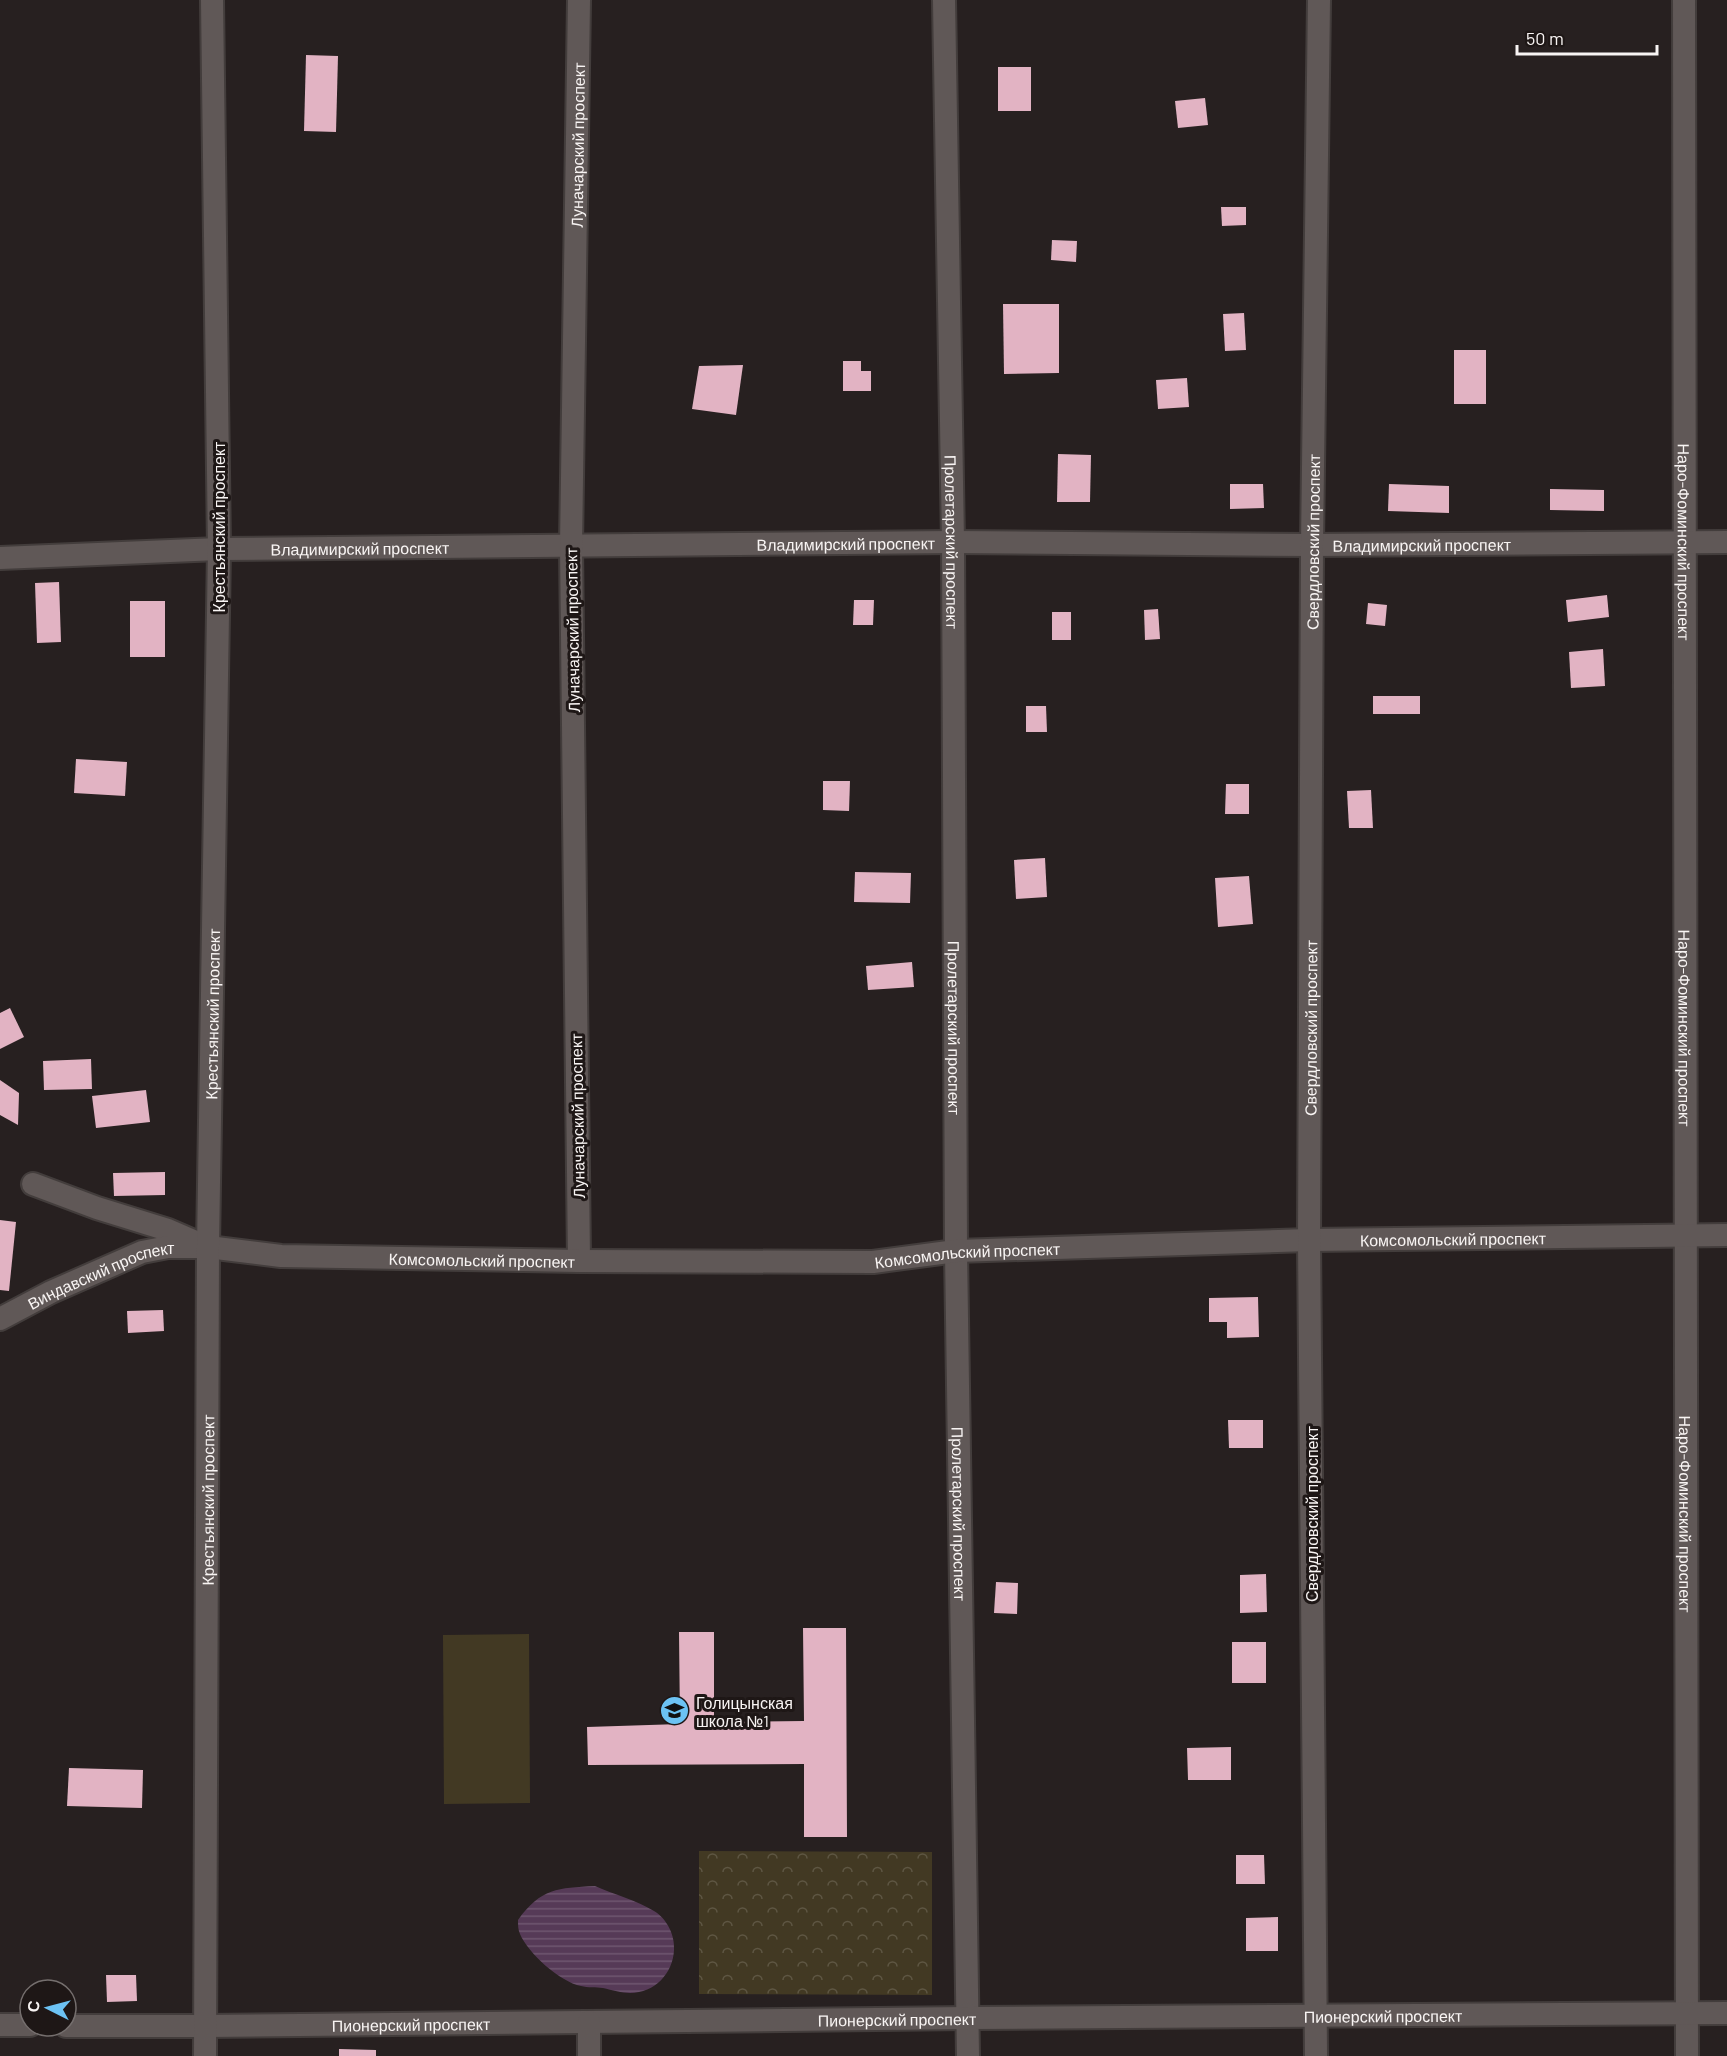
<svg xmlns="http://www.w3.org/2000/svg" width="1727" height="2056" font-family="Barlow,sans-serif">
  <style>
    .park { fill: url(#park-crowns) }
    .pitch { fill: #423923 }
    .water { fill: url(#water-rules) }
    .building { fill: #e2b3c3 }
    .lines { fill: none; stroke-linecap: round; stroke-linejoin: round }
    .minor-casing { stroke: #433d3c; stroke-width: 26 }
    .minor { stroke: #605857; stroke-width: 22 }
    .labels { text-anchor: middle; dominant-baseline: central; stroke-width: 6; stroke-linejoin: round; paint-order: stroke }
    .street-label { font-size: 16px; fill: #f8f4f3; stroke: #1e1716 }
    .poi-label { font-size: 16px; fill: #f8f4f3; stroke: #1e1716; text-anchor: start }
  </style>
  <defs>
    <pattern id="park-crowns" width="20" height="18" patternUnits="userSpaceOnUse" patternTransform="scale(1.5)"><rect width="20" height="18" fill="#423923"/><path d="M2 6a3 3 0 1 1 6 0M12 15a3 3 0 1 1 6 0" fill="none" stroke="#5e5643"/></pattern>
    <pattern id="water-rules" width="6" height="5" patternUnits="userSpaceOnUse" patternTransform="scale(1.5)"><rect width="6" height="5" fill="#563a57"/><path d="M0 2.5h6" fill="none" stroke="#6f5770"/></pattern>
  </defs>
  <rect width="100%" height="100%" fill="#272020"/>
  <path class="park" d="M699,1851L932,1852V1995L699,1994Z"/>
  <path class="pitch" d="M529,1634L530,1803L444,1804L443,1635Z"/>
  <path class="water" d="M595,1886C613,1894 638,1901 654,1911C667,1919 675,1935 674,1950C673,1973 655,1993 630,1993C622,1993 612,1990 603,1988C596,1987 588,1988 581,1986C560,1982 528,1953 520,1934C518,1930 518,1925 518,1920C541,1888 558,1888 595,1886Z"/>
  <g class="building">
    <path d="M306,55L338,56L336,132L304,131Z"/>
    <rect x="998" y="67" width="33" height="44"/>
    <path d="M1205,98L1208,125L1178,128L1175,101Z"/>
    <path d="M1221,207H1246V225L1222,226Z"/>
    <path d="M1052,240L1077,241L1076,262L1051,260Z"/>
    <path d="M1003,304H1059V373L1004,374Z"/>
    <path d="M1244,313L1246,350L1225,351L1223,314Z"/>
    <rect x="1454" y="350" width="32" height="54"/>
    <path d="M843,361H861V371H871V391H843Z"/>
    <path d="M743,365L736,415L692,409L699,366Z"/>
    <path d="M1187,378L1189,407L1158,409L1156,380Z"/>
    <path d="M1058,454L1091,455L1090,502H1057Z"/>
    <path d="M1230,484H1263L1264,508L1230,509Z"/>
    <path d="M1389,484L1449,486V513L1388,511Z"/>
    <path d="M1550,489L1604,490V511L1550,510Z"/>
    <path d="M59,582L61,642L37,643L35,583Z"/>
    <path d="M1607,595L1609,617L1568,622L1566,600Z"/>
    <path d="M854,600H874L873,625H853Z"/>
    <rect x="130" y="601" width="35" height="56"/>
    <path d="M1368,603L1387,605L1385,626L1366,624Z"/>
    <path d="M1158,609L1160,639L1145,640L1144,610Z"/>
    <rect x="1052" y="612" width="19" height="28"/>
    <path d="M1603,649L1605,686L1571,688L1569,652Z"/>
    <rect x="1373" y="696" width="47" height="18"/>
    <path d="M1026,706H1046L1047,732H1026Z"/>
    <path d="M76,759L127,762L125,796L74,793Z"/>
    <path d="M823,781H850L849,811L823,810Z"/>
    <path d="M1226,784H1249V814H1225Z"/>
    <path d="M1371,790L1373,828H1349L1347,791Z"/>
    <path d="M1045,858L1047,897L1016,899L1014,860Z"/>
    <path d="M855,872L911,873L910,903L854,902Z"/>
    <path d="M1249,876L1253,924L1218,927L1215,878Z"/>
    <path d="M912,962L914,987L868,990L866,966Z"/>
    <path d="M10,1008L24,1037L0,1049V1013Z"/>
    <path d="M91,1059L92,1089L44,1090L43,1061Z"/>
    <path d="M0,1080L19,1093L18,1125L0,1115Z"/>
    <path d="M146,1090L150,1122L96,1128L92,1096Z"/>
    <path d="M165,1172V1195L114,1196L113,1173Z"/>
    <path d="M0,1220L16,1222L9,1291L0,1290Z"/>
    <path d="M1258,1297L1259,1337L1227,1338V1322H1209V1298Z"/>
    <path d="M163,1310L164,1331L128,1333L127,1311Z"/>
    <path d="M1228,1420H1263V1448H1229Z"/>
    <path d="M1266,1574L1267,1612L1240,1613V1575Z"/>
    <path d="M996,1582L1018,1583L1017,1614L994,1613Z"/>
    <path d="M803,1628H846L847,1837H804V1764L588,1765L587,1727L680,1724L679,1632H714V1722L804,1721Z"/>
    <rect x="1232" y="1642" width="34" height="41"/>
    <path d="M1231,1747V1780H1188L1187,1748Z"/>
    <path d="M69,1768L143,1770L142,1808L67,1806Z"/>
    <path d="M1236,1855H1264L1265,1884H1236Z"/>
    <path d="M1278,1917V1951H1246V1918Z"/>
    <path d="M106,1975H136L137,2001L107,2002Z"/>
    <path d="M339,2049L376,2050V2056H339Z"/>
  </g>
  <g class="lines">
    <defs>
      <g id="minor">
        <path id="s1" d="M944,0L953,542L956,1251L968,2056"/>
        <path id="s2" d="M1684,0L1687,2056"/>
        <path id="s3" d="M0,558L219,549L953,542L1312,545L1727,542"/>
        <path d="M33,1184L97,1208L168,1230L198,1243"/>
        <path id="s4" d="M579,1261L571,546L579,0"/>
        <path id="s5" d="M0,1319L51,1292L142,1252L168,1247H208L281,1256L579,1261L873,1262L956,1251L1309,1240L1727,1235"/>
        <path d="M0,2025H30"/>
        <path id="s6" d="M66,2026H205L968,2018L1727,2013"/>
        <path id="s7" d="M205,2056L208,1247L219,549L212,0"/>
        <path d="M589,2056V2022"/>
        <path id="s8" d="M1316,2056L1309,1240L1312,545L1319,0"/>
      </g>
    </defs>
    <use href="#minor" class="minor-casing"/>
    <use href="#minor" class="minor"/>
  </g>
  <defs>
    <symbol id="school-disc" viewBox="-11 -11 22 22"><circle r="9.5" fill="#6cc2f3" stroke="#1e1716"/><path d="M0-5L7-2L0 1L-7-2ZM-4 1L0 2.5L4 1V4Q0 6-4 4Z" fill="#111"/></symbol>
  </defs>
  <g fill-rule="evenodd">
    <use href="#school-disc" x="658" y="1694" width="33" height="33"/>
  </g>
  <g class="labels">
    <g class="street-label">
      <text stroke="none"><textPath href="#s4" startOffset="1116">Луначарский проспект</textPath></text>
      <text transform="translate(218 527) rotate(-90)">Крестьянский проспект</text>
      <text stroke="none"><textPath href="#s1" startOffset="542">Пролетарский проспект</textPath></text>
      <text stroke="none"><textPath href="#s8" startOffset="1514">Свердловский проспект</textPath></text>
      <text stroke="none"><textPath href="#s2" startOffset="542">Наро-Фоминский проспект</textPath></text>
      <text stroke="none"><textPath href="#s3" startOffset="846">Владимирский проспект</textPath></text>
      <text stroke="none"><textPath href="#s3" startOffset="1422">Владимирский проспект</textPath></text>
      <text stroke="none"><textPath href="#s3" startOffset="360">Владимирский проспект</textPath></text>
      <text transform="translate(572 630) rotate(-91)">Луначарский проспект</text>
      <text stroke="none"><textPath href="#s7" startOffset="1042">Крестьянский проспект</textPath></text>
      <text stroke="none"><textPath href="#s1" startOffset="1028">Пролетарский проспект</textPath></text>
      <text stroke="none"><textPath href="#s8" startOffset="1028">Свердловский проспект</textPath></text>
      <text stroke="none"><textPath href="#s2" startOffset="1028">Наро-Фоминский проспект</textPath></text>
      <text transform="translate(577 1116) rotate(-91)">Луначарский проспект</text>
      <text stroke="none"><textPath href="#s5" startOffset="1470">Комсомольский проспект</textPath></text>
      <text stroke="none"><textPath href="#s5" startOffset="984">Комсомольский проспект</textPath></text>
      <text stroke="none"><textPath href="#s5" startOffset="498">Комсомольский проспект</textPath></text>
      <text stroke="none"><textPath href="#s5" startOffset="111">Виндавский проспект</textPath></text>
      <text stroke="none"><textPath href="#s7" startOffset="556">Крестьянский проспект</textPath></text>
      <text stroke="none"><textPath href="#s1" startOffset="1514">Пролетарский проспект</textPath></text>
      <text transform="translate(1311 1514) rotate(-90)">Свердловский проспект</text>
      <text stroke="none"><textPath href="#s2" startOffset="1514">Наро-Фоминский проспект</textPath></text>
      <text stroke="none"><textPath href="#s6" startOffset="1317">Пионерский проспект</textPath></text>
      <text stroke="none"><textPath href="#s6" startOffset="831">Пионерский проспект</textPath></text>
      <text stroke="none"><textPath href="#s6" startOffset="345">Пионерский проспект</textPath></text>
    </g>
    <g class="poi-label">
      <text x="696" y="1702">Голицынская<tspan x="696" dy="18">школа №1</tspan></text>
    </g>
  </g>
  <g transform="translate(48 2008) rotate(276)"><circle r="28" fill="#1e1716" stroke="#756f6e" stroke-width="1.5"/>
  <path d="M0-4.5L10 22L0 15L-10 22Z" fill="#6cc2f3"/>
  <text y="-9" font-size="16" font-weight="bold" text-anchor="middle" fill="#f8f4f3">С</text>
  </g>
  <path d="M1517 45v9h140v-9" fill="none" stroke="#f8f4f3" stroke-width="3"/>
  <text x="1526" y="45" font-size="18" fill="#f8f4f3" stroke="#1e1716" stroke-width="4.5" paint-order="stroke">50 m</text>
</svg>
